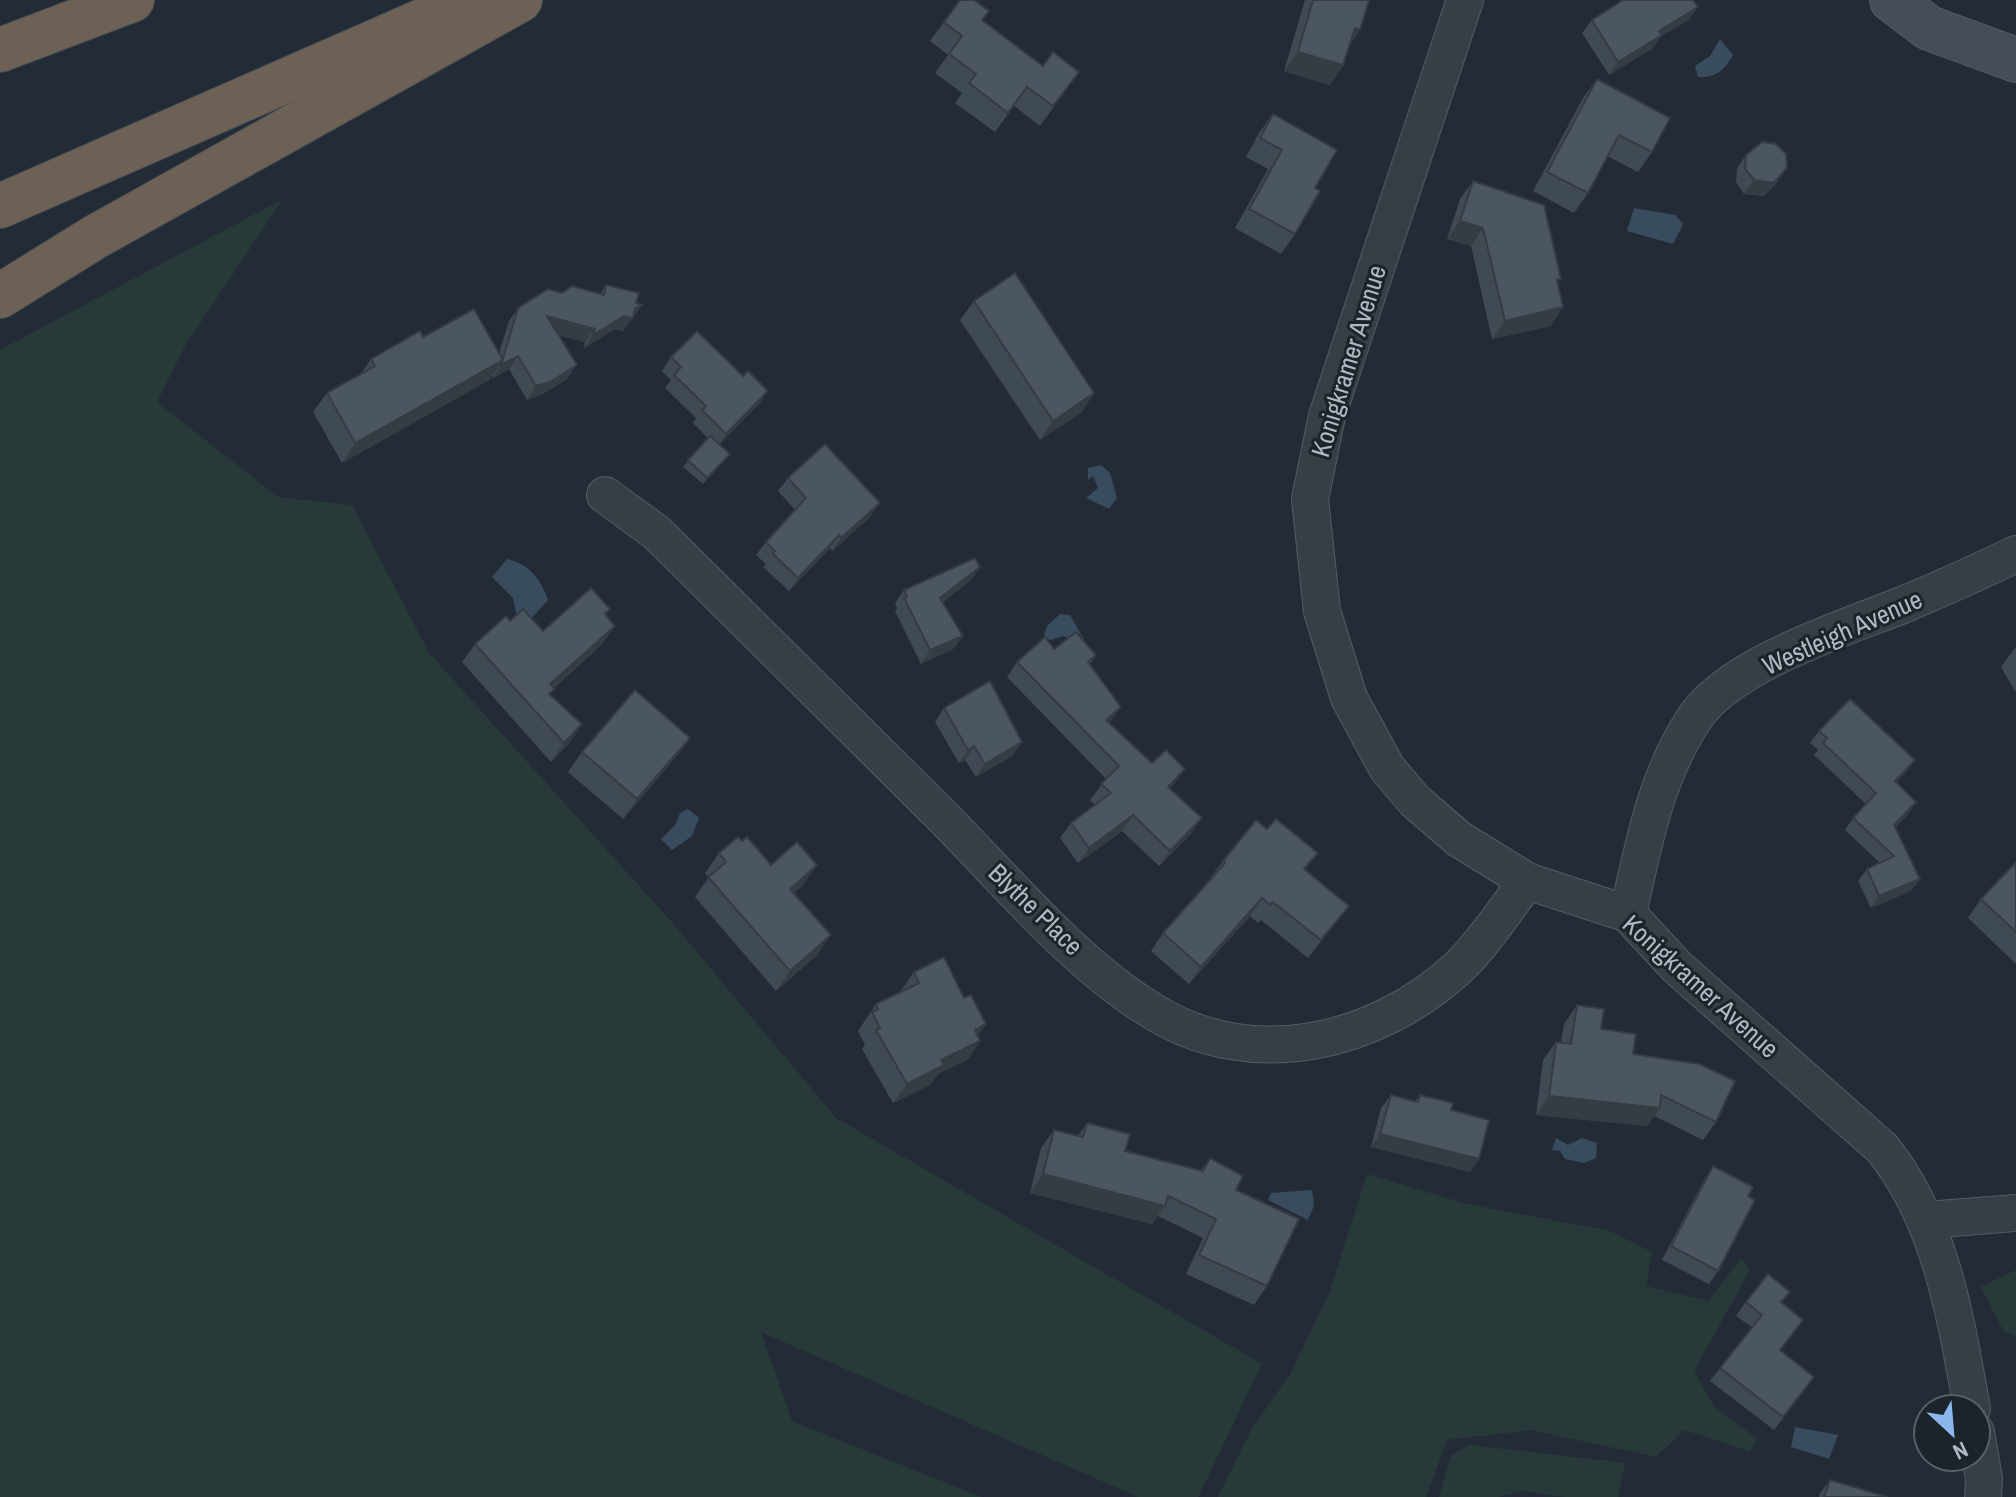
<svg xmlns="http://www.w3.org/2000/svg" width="2016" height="1497" font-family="'Archivo Narrow',sans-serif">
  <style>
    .green { fill: #273a39 }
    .water { fill: #394b5e }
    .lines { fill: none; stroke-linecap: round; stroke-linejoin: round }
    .street-casing { stroke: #535c64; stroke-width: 38 }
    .secondary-casing { stroke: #535c64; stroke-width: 46 }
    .highway-casing { stroke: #404951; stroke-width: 46 }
    .street { stroke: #363e46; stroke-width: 36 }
    .secondary { stroke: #444d59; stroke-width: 44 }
    .highway { stroke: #6c6154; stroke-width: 44 }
    .wall { fill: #404a53 }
    .shaded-wall { fill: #343c44 }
    .building { fill: #4b5661; stroke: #343c44; stroke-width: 2 }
    .labels { text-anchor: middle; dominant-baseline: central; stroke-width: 6; stroke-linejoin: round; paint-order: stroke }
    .street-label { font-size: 26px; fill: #b0b9c3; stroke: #1b232b }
  </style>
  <rect width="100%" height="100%" fill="#232c36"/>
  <g class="green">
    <path d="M283,199L185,346L157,402L278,497L352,505L429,653L670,920L836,1118L1262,1364L1198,1497H1138L761,1332L792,1421L982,1497H0V350Z"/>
    <path d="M1367,1174L1467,1204L1610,1231L1652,1252L1646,1286L1708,1301L1741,1258L1750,1270L1694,1371L1714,1407L1757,1439L1750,1451L1684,1430L1656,1457L1531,1430L1447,1440L1426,1497H1218L1252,1428L1289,1376L1329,1294Z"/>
    <path d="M2016,1270V1336L2004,1332L1981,1287Z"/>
    <path d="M1470,1445L1625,1463L1618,1497H1565L1522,1491L1498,1497H1439L1451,1455Z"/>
  </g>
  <g class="water">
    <path d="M1720,39L1733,55C1724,70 1717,78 1698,77L1695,66L1710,56Z"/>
    <path d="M1634,208L1675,215L1683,224L1673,244L1627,231Z"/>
    <path d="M1101,465L1110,473L1117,498L1109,509L1086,498L1098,488L1093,476L1088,480V468Z"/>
    <path d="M507,559C529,564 541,579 548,600L531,619L516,613L513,598L492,577Z"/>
    <path d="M1060,614L1070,615L1085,641L1080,646L1064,636L1050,640L1044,636L1047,626Z"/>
    <path d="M688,809L699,818L692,836L672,850L661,839L676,824L680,813Z"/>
    <path d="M1556,1138L1568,1145L1582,1138L1597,1143L1596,1158L1584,1163L1565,1159L1560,1151L1552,1150Z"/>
    <path d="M1312,1190L1314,1206L1308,1220L1268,1200L1271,1193Z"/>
    <path d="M1795,1427L1838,1435L1829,1459L1791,1447Z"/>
  </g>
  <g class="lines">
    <defs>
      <g id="street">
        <path d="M1465,0L1327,416L1310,499L1322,611L1349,698L1387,768L1415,801L1459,839L1527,881L1628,914L1677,967L1882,1148C1941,1221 1956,1319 1972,1409"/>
        <path d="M605,495L657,533C753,628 849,724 945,819C1008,883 1077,966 1154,1012C1253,1073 1378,1043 1460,966C1485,941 1506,909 1527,881"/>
        <path d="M1628,914C1643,847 1655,778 1694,719C1730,664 1845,628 1905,604C1943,588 1979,572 2016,554"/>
        <path d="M1927,1220L2016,1213"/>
        <path d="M1976,1432L1984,1479L1983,1497"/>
      </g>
      <path id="secondary" d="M1892,0L1929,28L2016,60"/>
      <g id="highway">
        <path d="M0,50L132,0"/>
        <path d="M0,206L470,0"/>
        <path d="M0,296L95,237L520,0"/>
      </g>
    </defs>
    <use href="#street" class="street-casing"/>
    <use href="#secondary" class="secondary-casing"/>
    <use href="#highway" class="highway-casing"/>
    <use href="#street" class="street"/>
    <use href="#secondary" class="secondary"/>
    <use href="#highway" class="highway"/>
  </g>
  <g class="wall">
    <path d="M1305,0H1369L1360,30L1350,45L1343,65L1330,85L1284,71Z"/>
    <path d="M1698,7L1688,20L1660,37L1653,48L1609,75L1582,33L1592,20Z"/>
    <path d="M989,11L982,21L1043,66L1079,72L1040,126L1014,106L995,132L955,103L962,93L935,73L948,55L930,41L944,22Z"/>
    <path d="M1597,79L1652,152L1638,172L1607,156L1588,193L1574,213L1533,191L1583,98Z"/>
    <path d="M1273,114L1315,188L1295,234L1281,254L1235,228L1268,169L1246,157L1259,133Z"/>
    <path d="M1746,155L1778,181L1764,196L1744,194L1736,182L1737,168Z"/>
    <path d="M1473,181L1558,284L1551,326L1492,339L1471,246L1447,239L1460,199Z"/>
    <path d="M606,285L636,303L642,305L623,331L615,329L584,348L585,342L558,335L567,379L541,395L527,400L509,369L492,379L493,375L489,380L342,463L313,412L327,393L360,375L371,359L423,337L499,353L509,321L518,308L562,293L600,294Z"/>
    <path d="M974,301L1094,393L1081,413L1040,440L960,320Z"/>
    <path d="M671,357L743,376L768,391L759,404L720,444L730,454L703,484L683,467L708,438L693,423L696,418L665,388L671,380L662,371Z"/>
    <path d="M788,478L870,517L832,551L830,548L789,591L763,567L766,564L756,555L766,542L795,510L778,491Z"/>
    <path d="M980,567L971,580L943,602L963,636L953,649L921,664L895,611L897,608L895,603L904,590Z"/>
    <path d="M606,615L615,626L602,644L554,688L555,689L550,695L582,724L569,743L551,762L462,662L475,644L510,621L543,631Z"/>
    <path d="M2016,648V691H2015L2001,667L2014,649Z"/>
    <path d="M1054,649L1096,655L1090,664L1109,723L1174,784L1170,789L1191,834L1159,866L1122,831L1078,863L1060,838L1071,823L1095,805L1090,800L1106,779L1007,677L1017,662Z"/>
    <path d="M944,708L1022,742L1012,756L976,777L965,760L959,763L935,722Z"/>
    <path d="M1819,731L1906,772L1896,783L1916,802L1908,814L1896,827L1911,891L1871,908L1858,881L1867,869L1880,863L1845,830L1853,818L1866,804L1814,755L1818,750L1810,743Z"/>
    <path d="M690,738L676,757L623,819L568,772L582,752Z"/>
    <path d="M1267,829L1318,853L1305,870L1349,906L1308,958L1261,920L1258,923L1250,916L1189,984L1151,951L1163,933L1211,879L1210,878L1223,861Z"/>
    <path d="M742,841L771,865L804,884L794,893L817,955L776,991L695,897L709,877L705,873L719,853Z"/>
    <path d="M2016,862V964L1968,918L1981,899Z"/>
    <path d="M914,972L978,1036L980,1041L967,1060L938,1074L930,1085L893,1103L862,1049L865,1045L858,1031L876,1004L900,992Z"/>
    <path d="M1577,1005L1601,1029L1716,1122L1703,1140L1654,1116L1647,1126L1536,1115L1543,1060L1556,1042H1561L1564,1024Z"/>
    <path d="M1391,1095L1415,1101L1420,1095L1451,1110L1479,1159L1470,1172L1371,1147L1381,1108Z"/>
    <path d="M1087,1123L1125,1151L1201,1170L1210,1158L1236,1190L1267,1286L1254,1305L1186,1274L1203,1238L1158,1216L1152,1224L1030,1193L1041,1148L1054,1130L1078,1136Z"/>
    <path d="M1713,1166L1748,1196L1718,1271L1709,1284L1662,1260L1704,1180Z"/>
    <path d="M1746,1302L1782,1303L1794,1333L1780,1351L1814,1377L1774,1430L1710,1381L1752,1327L1736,1316Z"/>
    <path d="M1830,1480L1888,1497H1819L1820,1493Z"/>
  </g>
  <g class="shaded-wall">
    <path d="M1698,7L1688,20L1660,37L1653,48L1609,75L1618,62L1659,31Z"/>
    <path d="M1355,28L1360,30L1347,49Z"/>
    <path d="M1298,52L1343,65L1330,85L1284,71Z"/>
    <path d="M1787,168L1764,196L1744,194L1754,180Z"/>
    <path d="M1460,221L1483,228L1471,246L1447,239Z"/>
    <path d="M642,305L623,331L615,329L584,348L593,335Z"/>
    <path d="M1563,307L1551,326L1492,339L1505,321Z"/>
    <path d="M547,316L595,329L585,342L538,329Z"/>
    <path d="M518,356L509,369L492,379L501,365Z"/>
    <path d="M503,360L489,380L342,463L355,443Z"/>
    <path d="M577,365L567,379L541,395L527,400L536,386Z"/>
    <path d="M768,391L759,404L717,447L726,434Z"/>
    <path d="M1094,393L1081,413L1040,440L1053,421Z"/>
    <path d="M880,503L870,517L832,551L841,538Z"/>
    <path d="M839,535L830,548L789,591L798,578Z"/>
    <path d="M980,567L971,580L931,611L940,598Z"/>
    <path d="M615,626L602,644L537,702L550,684Z"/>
    <path d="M963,636L953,649L921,664L930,650Z"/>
    <path d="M1121,707L1110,722L1095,735L1106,720Z"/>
    <path d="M582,724L569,743L551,762L564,743Z"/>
    <path d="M690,738L676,757L623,819L637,799Z"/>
    <path d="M1022,742L1012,756L976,777L985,764Z"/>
    <path d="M974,746L965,760L959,763L968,750Z"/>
    <path d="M1915,760L1906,772L1886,793L1895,781Z"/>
    <path d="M1185,769L1174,784L1157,802L1168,787Z"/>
    <path d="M1916,802L1908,814L1886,837L1894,825Z"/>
    <path d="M1133,815L1122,831L1078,863L1089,848Z"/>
    <path d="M1202,818L1191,834L1159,866L1170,851Z"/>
    <path d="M817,865L804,884L776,908L790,889Z"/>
    <path d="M1920,879L1911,891L1871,908L1879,896Z"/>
    <path d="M1262,898L1250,916L1189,984L1201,967Z"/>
    <path d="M1349,906L1336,923L1308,958L1321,940Z"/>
    <path d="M831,935L817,955L776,991L790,971Z"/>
    <path d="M986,1024L972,1044L975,1030Z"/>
    <path d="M980,1041L967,1060L938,1074L930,1085L893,1103L907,1084L941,1060Z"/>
    <path d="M1549,1096L1660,1108L1647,1126L1536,1115Z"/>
    <path d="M1380,1134L1479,1159L1470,1172L1371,1147Z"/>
    <path d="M1043,1174L1165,1206L1152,1224L1030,1193Z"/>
  </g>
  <g class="building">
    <path d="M960,0H974L989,11L982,20L1043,66L1053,52L1079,72L1053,106L1027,87L1008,113L969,83L976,74L949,54L962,36L944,22Z"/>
    <path d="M1313,0H1369L1360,30L1355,28L1343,65L1298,52Z"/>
    <path d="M1623,0H1693L1698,7L1659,31L1662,35L1618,62L1592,20Z"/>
    <path d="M1597,79L1670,118L1652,152L1619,135L1588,193L1547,172Z"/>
    <path d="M1273,114L1337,150L1315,188L1320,191L1295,234L1249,209L1282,150L1260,138Z"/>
    <path d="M1762,142L1776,144L1786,154L1787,168L1774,183L1754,180L1745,169L1746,155Z"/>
    <path d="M1473,181L1544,205L1561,279L1557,280L1563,307L1505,321L1483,228L1460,221Z"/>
    <path d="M1015,273L1094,393L1053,421L974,301Z"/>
    <path d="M606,285L639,293L636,303L642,305L635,309L633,318L624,316L593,335L595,329L547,316L577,365L550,382L536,386L518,356L501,365L518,308L548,289L562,293L572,286L604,295Z"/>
    <path d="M474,309L503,360L355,443L327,393L375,366L371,359L420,331L423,337Z"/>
    <path d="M697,331L743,376L748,371L768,391L726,434L702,410L706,406L674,375L681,367L671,357Z"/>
    <path d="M710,436L730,454L707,478L688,460Z"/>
    <path d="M825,444L880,503L841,538L839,535L798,578L773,554L775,551L766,542L806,498L788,478Z"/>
    <path d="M975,558L980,567L940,598L963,636L930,650L904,598L907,597L904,590Z"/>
    <path d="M591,588L610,609L605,614L615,626L550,684L555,689L549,694L582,724L564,743L475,644L506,616L510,621L523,609L543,631Z"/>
    <path d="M1076,632L1096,655L1088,662L1121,707L1106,720L1152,763L1166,750L1185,769L1168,787L1202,818L1170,851L1133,815L1089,848L1071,823L1111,793L1101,784L1119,766L1017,662L1045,637L1054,649Z"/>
    <path d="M990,681L1022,742L985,764L974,746L968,750L944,708Z"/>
    <path d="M635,690L690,738L637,799L582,752Z"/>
    <path d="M1850,699L1915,760L1895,781L1916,802L1894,825L1920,879L1879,896L1867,869L1894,856L1853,818L1876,793L1823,743L1827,738L1819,731Z"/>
    <path d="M1276,819L1318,853L1304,869L1349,906L1321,940L1273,902L1270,905L1262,898L1201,967L1163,933L1225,863L1223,861L1256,820L1267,829Z"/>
    <path d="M738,837L742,841L747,837L771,865L797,842L817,865L790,889L831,935L790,971L708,877L726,862L719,853Z"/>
    <path d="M2016,862V932L1981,899Z"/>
    <path d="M944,957L964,998L971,995L986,1024L975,1030L980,1041L941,1060L944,1065L907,1084L876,1030L880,1028L872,1012L878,1009L876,1004L919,983L914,972Z"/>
    <path d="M1577,1005L1604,1009L1601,1029L1636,1034L1633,1054L1699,1064L1735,1081L1716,1122L1661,1095L1660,1108L1549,1096L1556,1042L1571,1044Z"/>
    <path d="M1391,1095L1418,1102L1420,1095L1453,1103L1451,1110L1489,1120L1479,1159L1380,1134Z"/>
    <path d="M1087,1123L1130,1134L1125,1151L1203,1171L1210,1158L1243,1176L1236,1190L1299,1219L1267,1286L1199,1255L1216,1219L1168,1196L1165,1206L1043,1174L1054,1130L1083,1137Z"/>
    <path d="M1713,1166L1753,1187L1748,1196L1755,1200L1718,1271L1671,1246Z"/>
    <path d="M1768,1274L1790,1292L1781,1302L1803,1320L1780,1350L1814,1377L1783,1417L1720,1368L1762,1315L1746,1302Z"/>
    <path d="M1830,1480L1888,1497H1824Z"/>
  </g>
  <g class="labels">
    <g class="street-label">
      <text transform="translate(1348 361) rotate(-73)">Konigkramer Avenue</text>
      <text transform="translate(1842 632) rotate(-24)">Westleigh Avenue</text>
      <text transform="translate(1036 909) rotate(44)">Blythe Place</text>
      <text transform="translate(1701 986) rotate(42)">Konigkramer Avenue</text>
    </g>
  </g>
  <g transform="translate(1952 1433) rotate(154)"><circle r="38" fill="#1b232b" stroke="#575f68" stroke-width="2"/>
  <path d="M0-6L14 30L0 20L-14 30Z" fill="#8cb7ec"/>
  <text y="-12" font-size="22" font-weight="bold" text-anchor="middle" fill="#b0b9c3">N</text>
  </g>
</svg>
